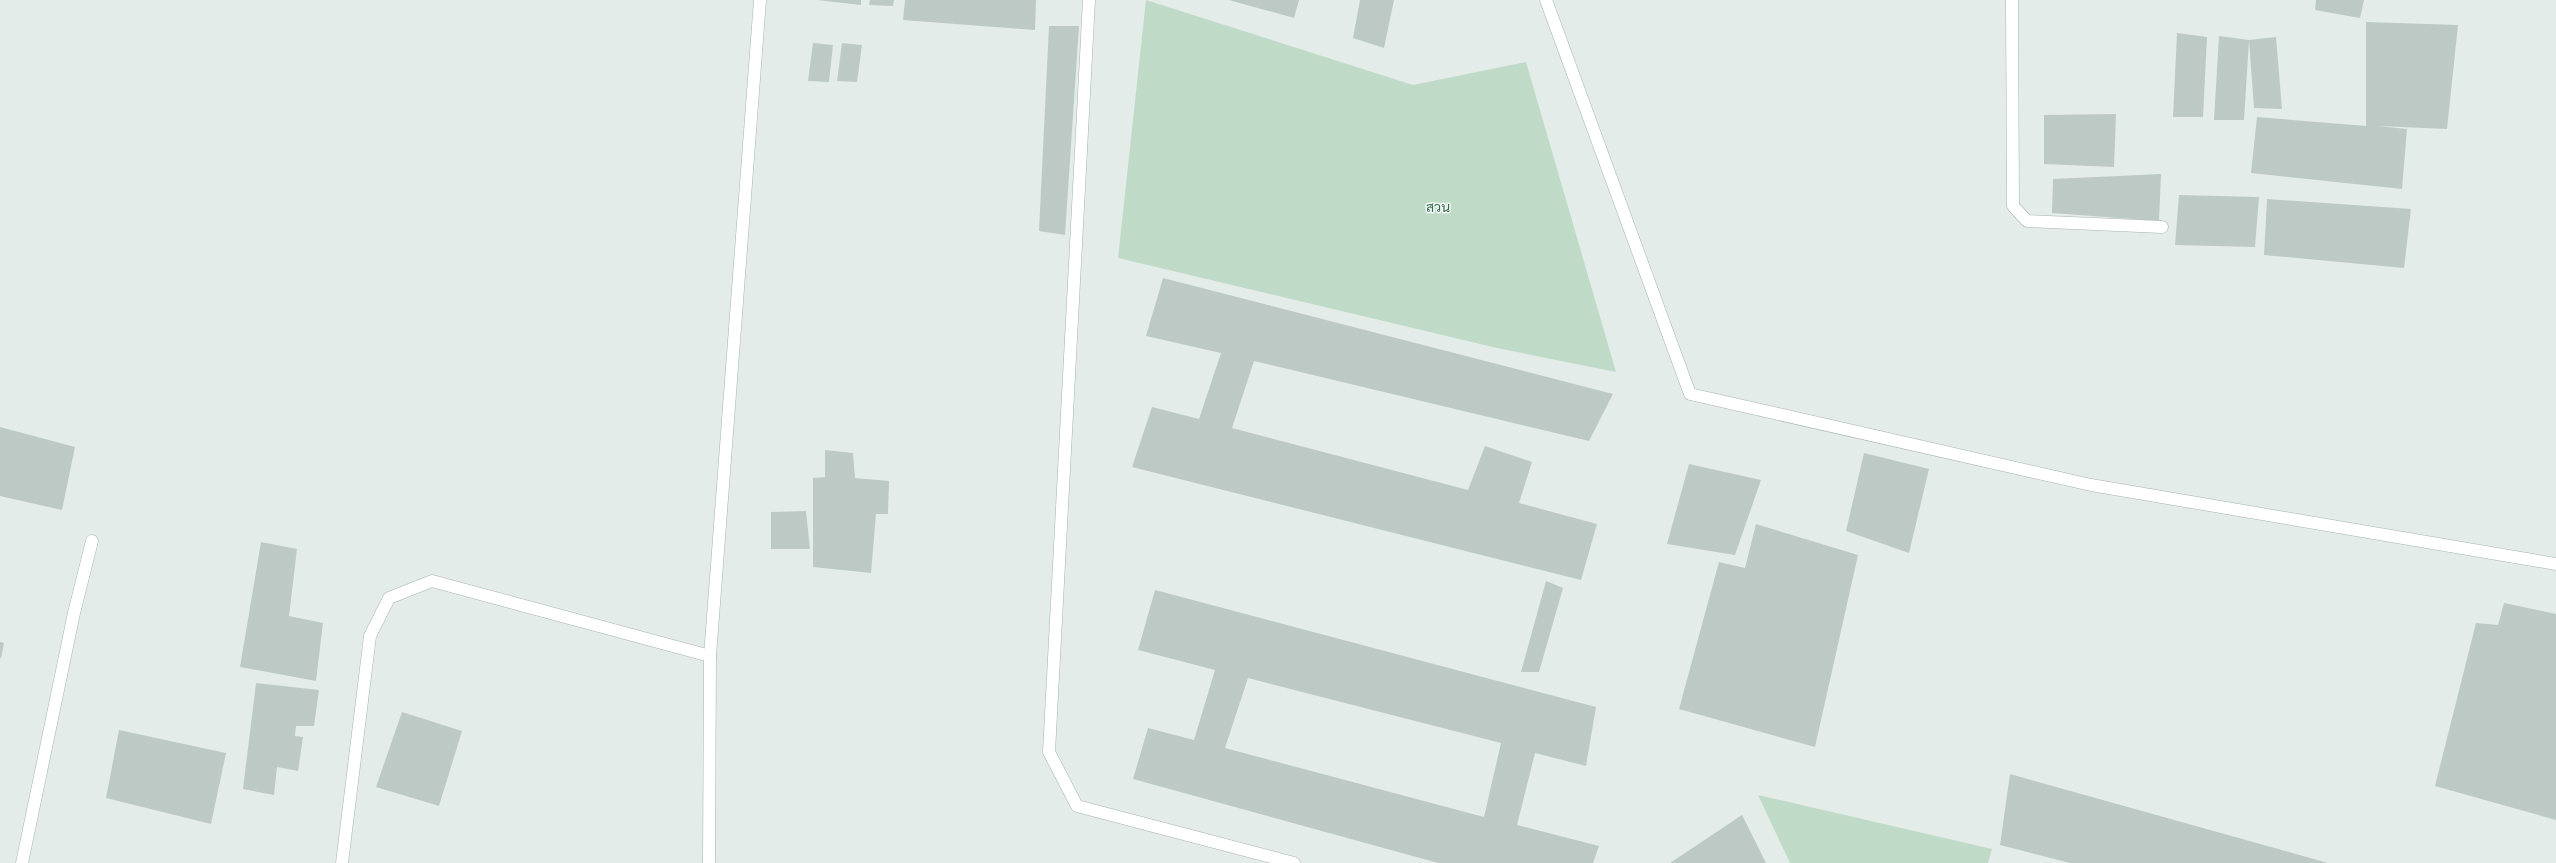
<svg xmlns="http://www.w3.org/2000/svg" width="2556" height="863" font-family="Lato,Sarabun,sans-serif">
  <style>
    .green { fill: #c0dac8 }
    .building { fill: #bdc9c5; fill-rule: evenodd }
    .lines { fill: none; stroke-linecap: round; stroke-linejoin: round }
    .minor-casing { stroke: #a7b3b0; stroke-width: 13 }
    .minor { stroke: #fff; stroke-width: 12 }
    .labels { text-anchor: middle; dominant-baseline: central; stroke-width: 3; stroke-linejoin: round; paint-order: stroke }
    .park-label { font-size: 14px; fill: #356d4d; stroke: #f4f9f7 }
  </style>
  <rect width="100%" height="100%" fill="#e4ece9"/>
  <g class="green">
    <path d="M1146,0L1413,85L1526,62L1616,372L1497,348L1118,258Z"/>
    <path d="M1758,795L1992,849L1988,863H1790Z"/>
  </g>
  <g class="building">
    <path d="M817,0H861V5Z"/>
    <path d="M870,0H894L893,6L869,5Z"/>
    <path d="M905,0H1036L1035,30L903,20Z"/>
    <path d="M1229,0H1299L1294,18Z"/>
    <path d="M1360,0H1394L1384,48L1353,38Z"/>
    <path d="M2316,0H2364L2360,18L2315,10Z"/>
    <path d="M2366,22L2458,25L2447,129L2378,126L2407,129L2402,189L2251,173L2257,117L2366,126Z"/>
    <path d="M1049,26H1079L1065,235L1039,231Z"/>
    <path d="M2177,33L2207,37L2203,117H2173Z"/>
    <path d="M2219,36L2249,40L2276,37L2282,109L2254,108L2249,40L2244,120H2214Z"/>
    <path d="M813,43L833,45L829,82L808,81Z"/>
    <path d="M842,43L862,45L857,82L837,81Z"/>
    <path d="M2116,114L2114,167L2044,164V115Z"/>
    <path d="M2161,174L2159,221L2052,213L2053,179Z"/>
    <path d="M2179,195L2259,197L2255,247L2175,245Z"/>
    <path d="M2267,199L2411,209L2404,268L2264,255Z"/>
    <path d="M1163,278L1613,394L1589,441L1254,361L1232,428L1468,490L1485,446L1532,462L1519,503L1597,524L1581,580L1132,467L1152,407L1199,419L1221,353L1146,336Z"/>
    <path d="M0,427L75,447L62,510L0,496Z"/>
    <path d="M825,450L853,453L855,478L889,481L888,514H876L871,573L813,567V478L825,477Z"/>
    <path d="M1864,453L1929,469L1909,553L1846,531Z"/>
    <path d="M1689,464L1761,480L1735,555L1667,544Z"/>
    <path d="M806,511L810,549H771V512Z"/>
    <path d="M1756,524L1858,555L1815,747L1679,709L1719,562L1745,568Z"/>
    <path d="M261,542L297,549L289,616L323,623L316,681L240,667Z"/>
    <path d="M1546,581L1563,588L1539,672H1521Z"/>
    <path d="M1155,590L1596,707L1586,766L1535,753L1517,825L1599,846L1593,863H1438L1133,779L1148,728L1194,740L1215,670L1138,650ZM1248,678L1501,743L1484,817L1225,748Z"/>
    <path d="M2504,603L2556,614V820L2435,786L2476,623L2498,625Z"/>
    <path d="M0,642L4,643L1,658H0Z"/>
    <path d="M256,683L319,690L314,726H296L295,736L303,737L298,771L277,767L274,795L243,789Z"/>
    <path d="M402,712L462,731L439,806L376,787Z"/>
    <path d="M119,730L226,753L211,824L106,798Z"/>
    <path d="M2010,774L2328,863H2070L2000,845Z"/>
    <path d="M1742,815L1766,863H1670Z"/>
  </g>
  <g class="lines">
    <defs>
      <g id="minor">
        <path d="M1089,0L1049,752L1077,806L1294,863"/>
        <path d="M1546,0L1690,394L2091,485L2556,564"/>
        <path d="M2012,0L2013,206L2027,221L2162,227"/>
        <path d="M22,863L74,613L92,541"/>
        <path d="M342,863L370,636L389,598L432,581L710,656"/>
        <path d="M709,863L710,656L760,0"/>
      </g>
    </defs>
    <use href="#minor" class="minor-casing"/>
    <use href="#minor" class="minor"/>
  </g>
  <g class="labels">
    <g class="park-label">
      <text x="1438" y="206">สวน</text>
    </g>
  </g>
</svg>
